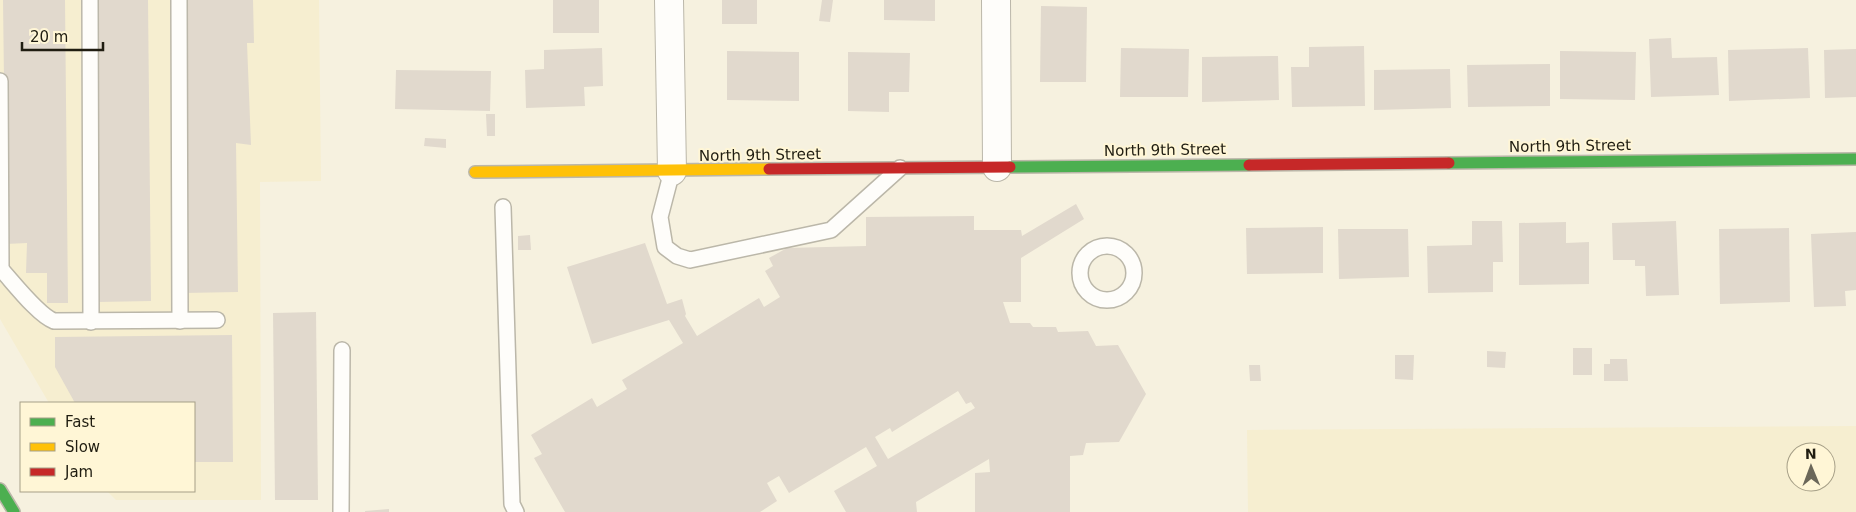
<svg xmlns="http://www.w3.org/2000/svg" width="1856" height="512" font-family="'DejaVu Sans',sans-serif">
  <style>
    .built { fill: #f6eed0; fill-rule: evenodd }
    .building { fill: #e1d9cd; fill-rule: evenodd }
    .lines { fill: none; stroke-linecap: round; stroke-linejoin: round }
    .lane-casing { stroke: #bbb7a9; stroke-width: 18 }
    .street-casing { stroke: #bbb7a9; stroke-width: 30 }
    .fast-casing { stroke: #bbb7a9; stroke-width: 14 }
    .slow-casing { stroke: #bbb7a9; stroke-width: 14 }
    .jam-casing { stroke: #bbb7a9; stroke-width: 14 }
    .lane { stroke: #fefdfa; stroke-width: 15 }
    .street { stroke: #fefdfa; stroke-width: 28 }
    .fast { stroke: #4caf50; stroke-width: 11 }
    .slow { stroke: #ffc107; stroke-width: 11 }
    .jam { stroke: #c62828; stroke-width: 11 }
    .labels { text-anchor: middle; dominant-baseline: central; stroke-width: 4; stroke-linejoin: round; paint-order: stroke }
    .street-label { font-size: 15px; fill: #201d11; stroke: #fff6d6 }
  </style>
  <rect width="100%" height="100%" fill="#f6f1df"/>
  <g class="built">
    <path d="M0,0H319L321,181L260,182L261,500H116L107,491H194V403H49L0,319Z"/>
    <path d="M1856,426V512H1248L1247,430ZM1796,452H1826V482H1796Z"/>
  </g>
  <g class="building">
    <path d="M3,0H65L68,303H47V273H26L27,243L6,244Z"/>
    <path d="M94,0H148L151,301L98,302Z"/>
    <path d="M181,0H253L254,43H247L251,145L236,143L238,292L184,293Z"/>
    <rect x="553" y="0" width="46" height="33"/>
    <rect x="722" y="0" width="35" height="24"/>
    <path d="M822,0H833L830,22L819,21Z"/>
    <path d="M884,0H935V21L884,20Z"/>
    <path d="M1041,6L1087,7L1086,82H1040Z"/>
    <path d="M1671,38L1672,58L1717,57L1719,95L1651,97L1649,39Z"/>
    <path d="M1364,46L1365,106L1292,107L1291,67H1309V47Z"/>
    <path d="M602,48L603,86L584,87L585,106L526,108L525,70L544,69V50Z"/>
    <path d="M1121,48L1189,49L1188,97H1120Z"/>
    <path d="M1808,48L1810,98L1729,101L1728,50Z"/>
    <path d="M1856,49V97L1825,98L1824,50Z"/>
    <path d="M727,51L799,52V101L727,100Z"/>
    <path d="M1560,51L1636,52L1635,100L1560,99Z"/>
    <path d="M848,52L910,53L909,92H889V112L848,111Z"/>
    <path d="M1278,56L1279,100L1202,102V57Z"/>
    <path d="M1550,64V106L1468,107L1467,65Z"/>
    <path d="M1450,69L1451,108L1374,110V70Z"/>
    <path d="M396,70L491,71L490,111L395,109Z"/>
    <path d="M486,114H495V136H487Z"/>
    <path d="M425,138L446,139V148L424,146Z"/>
    <path d="M1076,204L1084,219L1021,258V302H1003L1010,323H1030L1033,327H1056L1058,332L1088,331L1096,346L1118,345L1146,394L1119,442L1086,443L1083,455L1070,456V512H975V473L990,472L989,459L916,502L917,512H846L834,491L877,466L866,447L789,493L779,476L767,483L777,501L760,512H565L534,458L542,454L531,435L592,398L597,407L627,389L622,380L683,343L669,320L592,344L567,267L645,243L667,304L682,299L686,314L685,316L697,336L759,298L764,307L780,297L765,271L773,266L769,258L787,248L866,246V217L974,216V230H1021L1022,236ZM958,391L966,404L971,402L975,408L888,459L875,437L890,428L892,432Z"/>
    <path d="M1472,221H1502L1503,262H1493V292L1428,293L1427,246L1472,245Z"/>
    <path d="M1676,221L1679,295L1646,296L1645,266H1635V260H1613L1612,223Z"/>
    <path d="M1566,222V243L1589,242V284L1519,285V223Z"/>
    <path d="M1323,227V273L1247,274L1246,228Z"/>
    <path d="M1789,228L1790,302L1720,304L1719,229Z"/>
    <path d="M1338,229H1408L1409,277L1339,279Z"/>
    <path d="M1856,232V290L1845,291L1846,306L1814,307L1811,234Z"/>
    <path d="M530,235L531,250H518V236Z"/>
    <path d="M316,312L318,500H275L273,313Z"/>
    <path d="M232,335L233,462H194V403H75L55,367V337Z"/>
    <rect x="1573" y="348" width="19" height="27"/>
    <path d="M1487,351L1506,352L1505,368L1487,367Z"/>
    <path d="M1395,355H1414L1413,380L1395,379Z"/>
    <path d="M1610,359H1627L1628,381H1604V364H1610Z"/>
    <path d="M1249,365H1260L1261,381H1250Z"/>
    <path d="M389,509V512H365V511Z"/>
  </g>
  <g class="lines">
    <defs>
      <g id="lane">
        <path d="M90,0L91,322"/>
        <path d="M179,0L180,321"/>
        <path d="M0,81L1,268"/>
        <path d="M672,171L660,217L665,247L677,256L690,260L831,230L900,168"/>
        <path d="M503,207L512,504L516,512"/>
        <circle cx="1107" cy="273" r="27"/>
        <path d="M0,268C13,282 38,315 54,321L217,320"/>
        <path d="M341,512L342,350"/>
      </g>
      <g id="street">
        <path d="M669,0L672,171"/>
        <path d="M996,0L997,167"/>
      </g>
      <g id="fast">
        <path d="M1449,163L1856,159"/>
        <path d="M1010,167L1249,165"/>
        <path d="M0,489L14,512"/>
      </g>
      <path id="slow" d="M475,172L769,169"/>
      <g id="jam">
        <path d="M1249,165L1449,163"/>
        <path d="M769,169L1010,167"/>
      </g>
    </defs>
    <use href="#lane" class="lane-casing"/>
    <use href="#street" class="street-casing"/>
    <use href="#fast" class="fast-casing"/>
    <use href="#slow" class="slow-casing"/>
    <use href="#jam" class="jam-casing"/>
    <use href="#lane" class="lane"/>
    <use href="#street" class="street"/>
    <use href="#fast" class="fast"/>
    <use href="#slow" class="slow"/>
    <use href="#jam" class="jam"/>
  </g>
  <g class="labels">
    <g class="street-label">
      <text transform="translate(1570 146) rotate(-1)">North 9th Street</text>
      <text transform="translate(1165 150) rotate(-1)">North 9th Street</text>
      <text transform="translate(760 155) rotate(-1)">North 9th Street</text>
    </g>
  </g>
  <rect x="20" y="402" width="175" height="90" fill="#fff6d6" stroke="#a69f87"/>
  <rect x="30" y="418" width="25" height="8" fill="#4caf50" stroke="#a69f87"/>
  <text x="65" y="427" font-size="15" fill="#201d11">Fast</text>
  <rect x="30" y="443" width="25" height="8" fill="#ffc107" stroke="#a69f87"/>
  <text x="65" y="452" font-size="15" fill="#201d11">Slow</text>
  <rect x="30" y="468" width="25" height="8" fill="#c62828" stroke="#a69f87"/>
  <text x="65" y="477" font-size="15" fill="#201d11">Jam</text>
  <g transform="translate(1811 467) rotate(359)"><circle r="24" fill="#fff6d6" stroke="#a69f87"/>
  <path d="M0-4L9 19L0 12L-9 19Z" fill="#6b6759"/>
  <text y="-8" font-size="14" font-weight="bold" text-anchor="middle" fill="#201d11">N</text>
  </g>
  <path d="M22 42v8h81v-8" fill="none" stroke="#201d11" stroke-width="2.5"/>
  <text x="30" y="42" font-size="15" fill="#201d11" stroke="#fff6d6" stroke-width="4" paint-order="stroke">20 m</text>
</svg>
